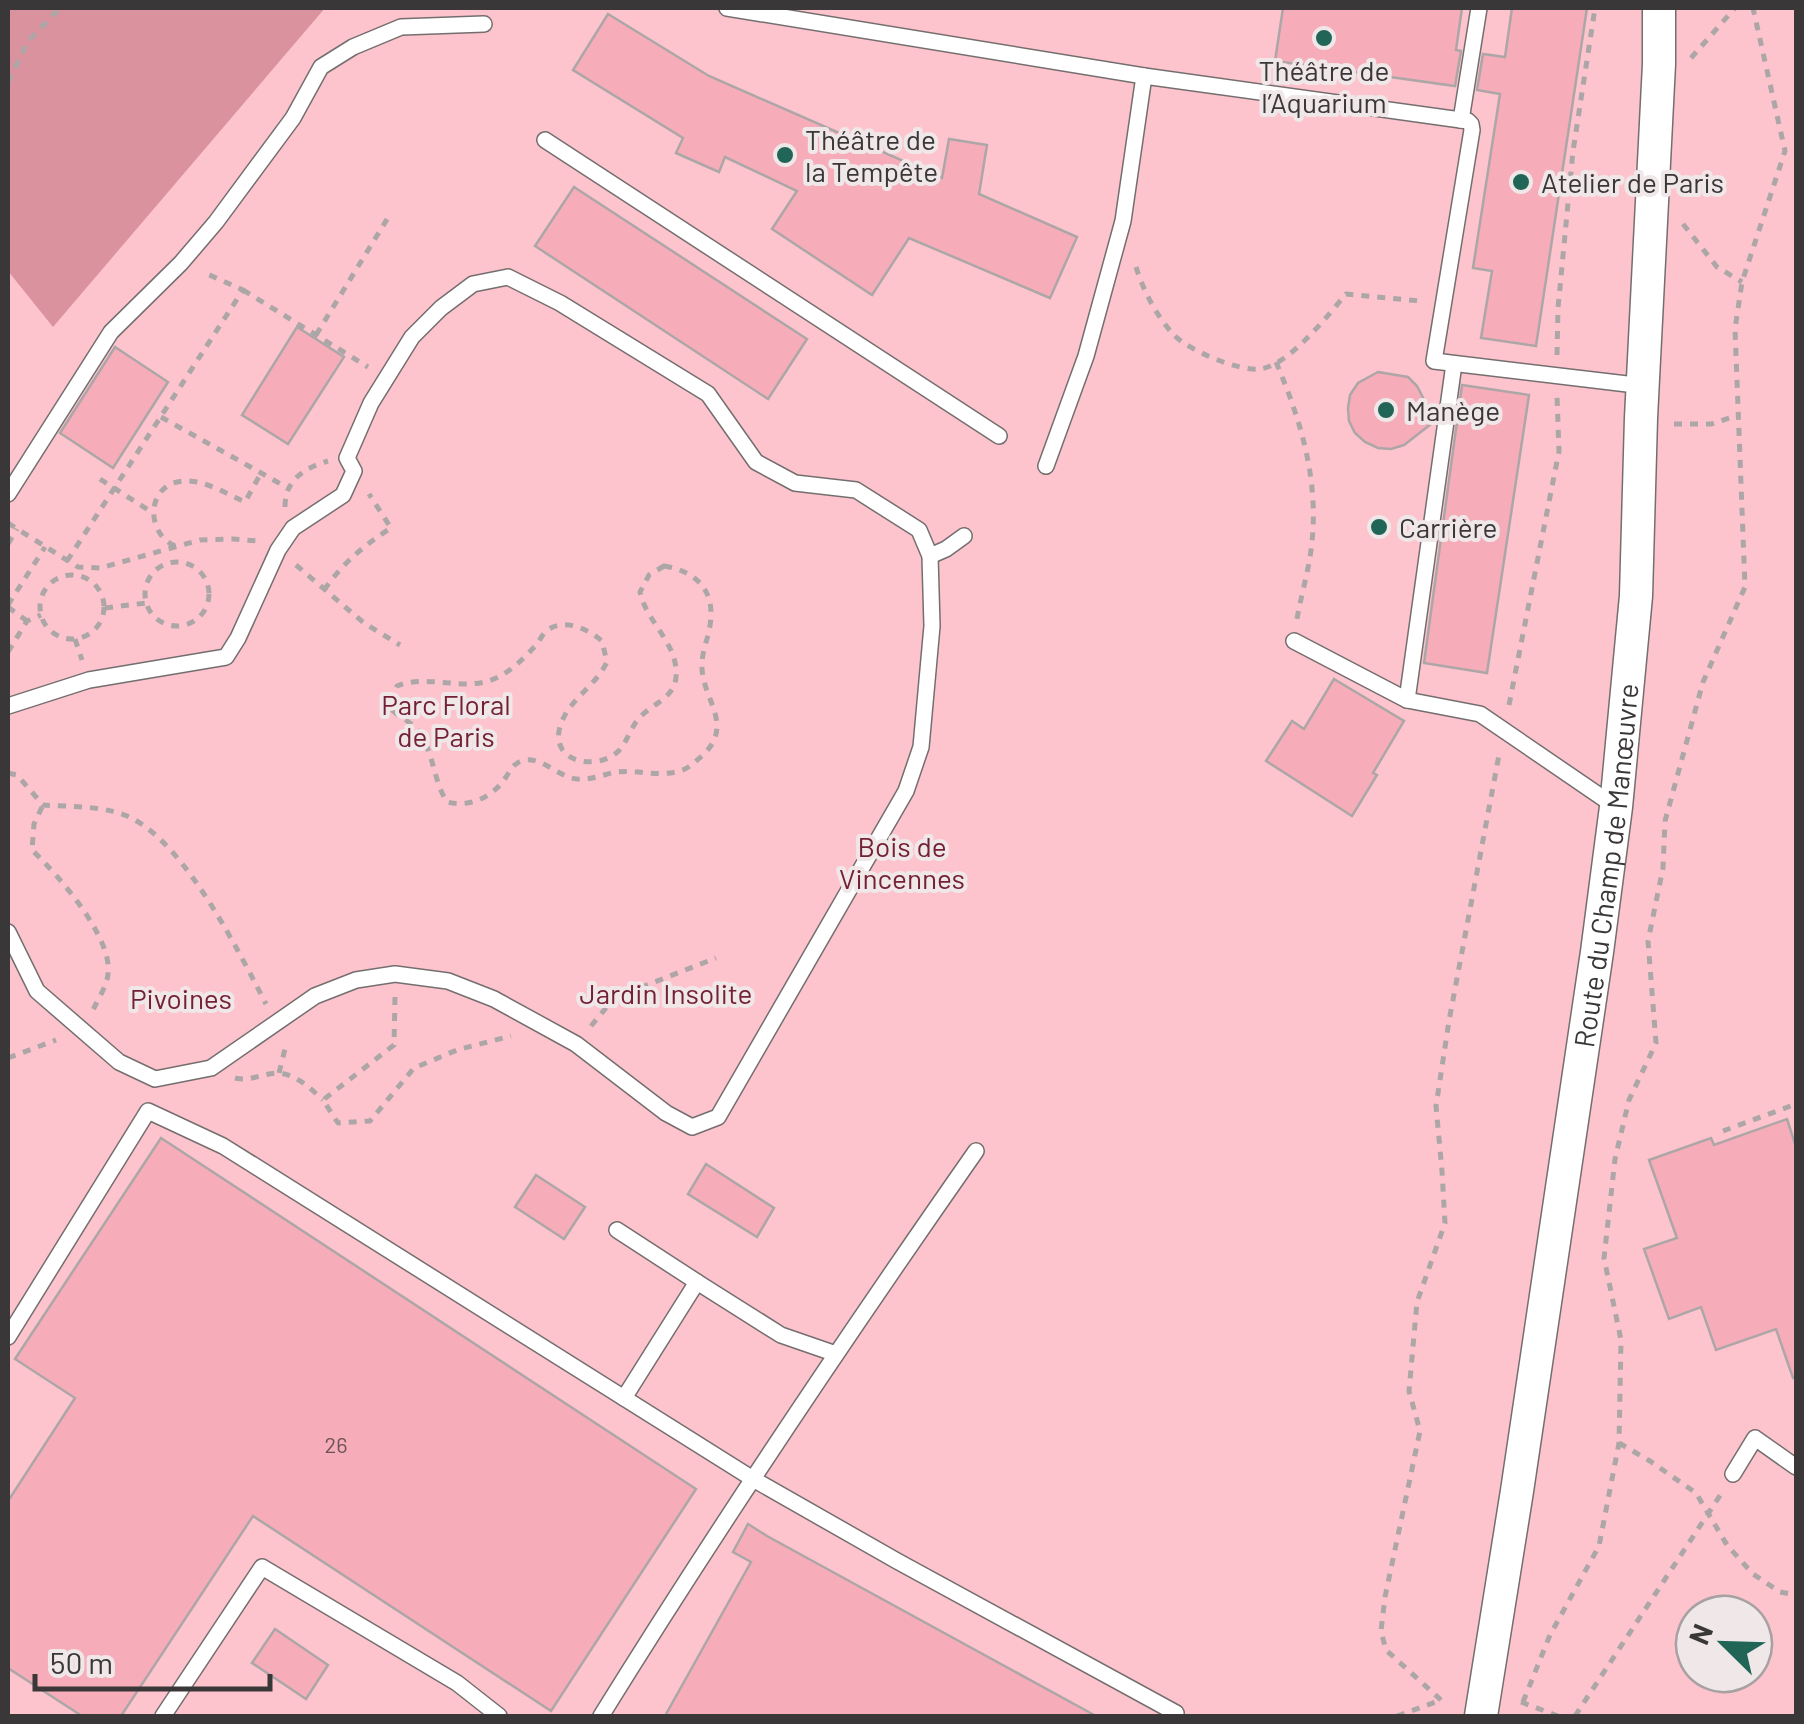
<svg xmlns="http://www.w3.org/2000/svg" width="1804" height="1724" font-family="Barlow,sans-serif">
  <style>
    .green { fill: #fdc4cd; fill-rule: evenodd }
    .forest { fill: #da939e }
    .building { fill: #f7adb9; stroke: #ada6a7; stroke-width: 2.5 }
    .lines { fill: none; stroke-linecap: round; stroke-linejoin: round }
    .service-casing { stroke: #746e6f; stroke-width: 18 }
    .minor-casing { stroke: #746e6f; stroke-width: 35 }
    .path { stroke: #aca6a7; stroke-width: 5; stroke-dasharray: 8 8; stroke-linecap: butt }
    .service { stroke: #fff; stroke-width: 15 }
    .minor { stroke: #fff; stroke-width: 32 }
    .poi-dot { fill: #216557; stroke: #efe7e8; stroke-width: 4 }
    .labels { text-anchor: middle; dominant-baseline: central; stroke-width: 8; stroke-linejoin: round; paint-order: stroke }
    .number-label { font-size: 22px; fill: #695458 }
    .poi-label { font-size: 28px; fill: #3a3738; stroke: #efe7e8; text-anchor: start }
    .park-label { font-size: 28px; fill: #742036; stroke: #efe7e8 }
    .street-label { font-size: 28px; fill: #3a3738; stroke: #efe7e8 }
  </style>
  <rect width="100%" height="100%" fill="#efe7e8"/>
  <path class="green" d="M8,8H1796V1716H8ZM1694,1614H1754V1674H1694Z"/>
  <path class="forest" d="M8,8H325L53,327L8,271Z"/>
  <g class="building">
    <path d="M1283,8H1462L1456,50L1461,51L1455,86L1275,61Z"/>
    <path d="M1512,8H1587L1536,346L1481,338L1492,271L1473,268L1500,94L1477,90L1483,54L1505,57Z"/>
    <path d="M608,14L709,76L942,178L949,139L987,145L979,194L1077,237L1050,298L909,238L872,295L772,229L797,191L725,157L719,172L676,153L683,138L573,70Z"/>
    <path d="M574,187L807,339L768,399L535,246Z"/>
    <path d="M297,327L344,357L288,444L242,415Z"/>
    <path d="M115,347L168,382L113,468L60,433Z"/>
    <path d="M1378,372L1408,377L1417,386L1435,421L1404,445L1391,449L1378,448L1365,442L1355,433L1349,421L1348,408L1350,395L1358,383Z"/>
    <path d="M1462,385L1529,395L1487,673L1424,663Z"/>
    <path d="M1334,679L1404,721L1373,773L1377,775L1352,816L1266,761L1292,721L1304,729Z"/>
    <path d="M1787,1119L1796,1147V1377L1793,1378L1776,1329L1716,1350L1701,1307L1669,1319L1644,1249L1677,1238L1649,1160L1711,1138L1714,1145Z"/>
    <path d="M161,1138L696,1489L551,1711L253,1516L121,1716H82L8,1668V1501L75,1398L15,1359Z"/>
    <path d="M706,1164L774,1208L757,1237L688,1194Z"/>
    <path d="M536,1175L585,1207L564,1239L515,1207Z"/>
    <path d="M748,1524L767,1536L1096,1716H665L751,1562L733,1552Z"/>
    <path d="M275,1629L328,1665L306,1699L252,1663Z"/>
  </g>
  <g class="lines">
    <defs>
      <g id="service">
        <path d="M727,8L1144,76L1468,121L1471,124L1472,130L1434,361L1644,386"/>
        <path d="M1461,120L1479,8"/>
        <path d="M545,140L999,436"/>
        <path d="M1046,466L1086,356L1123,221L1144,76"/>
        <path d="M8,494L111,332L181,263L216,222L293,118L321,67L353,47L401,27L484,24"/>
        <path d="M930,556L946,549L964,536"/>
        <path d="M1294,641L1407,700L1480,714L1616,807"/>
        <path d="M1407,700L1454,364"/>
        <path d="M8,706L89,680L226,657L238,638L278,550L293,528L343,495L354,471L347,458L371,403L412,337L441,308L473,284L508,277L560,303L708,394L756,462L795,483L856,490L919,530L930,556L932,626L921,747L906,791L718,1117L692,1127L666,1113L576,1044L494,999L448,981L395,974L356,980L315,996L211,1068L155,1079L119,1062L37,991L8,932"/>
        <path d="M617,1230L697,1282L624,1398"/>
        <path d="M697,1282L781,1335L836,1354"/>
        <path d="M8,1337L148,1111L223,1146L753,1479L897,1561L1176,1713L1174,1716"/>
        <path d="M1733,1474L1755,1438L1796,1467"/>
        <path d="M163,1716L262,1567L457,1683L499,1716"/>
        <path d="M601,1716C720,1524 846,1337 976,1151"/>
      </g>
      <g id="minor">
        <path id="s1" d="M1481,1716L1517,1491L1597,952L1616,807L1636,596L1641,418L1659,64V8"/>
      </g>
    </defs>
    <use href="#service" class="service-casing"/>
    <use href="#minor" class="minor-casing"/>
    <g class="path">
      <path d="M1691,58L1735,8"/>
      <path d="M8,82L28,41L60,8"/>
      <path d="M1683,224L1717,267L1742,282"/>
      <path d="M1136,267C1143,290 1157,317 1174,335C1188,350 1238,371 1259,369C1288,367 1328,315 1346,294L1421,301"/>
      <path d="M243,290L368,367"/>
      <path d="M316,335L389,216"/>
      <path d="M1557,355L1558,308L1573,151L1595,8"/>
      <path d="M1276,362C1302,423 1320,484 1311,550C1308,573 1301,596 1297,619"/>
      <path d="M161,417L288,488"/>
      <path d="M1674,424H1711L1739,415"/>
      <path d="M100,479L153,513"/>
      <path d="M285,507C285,480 304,468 328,461"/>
      <path d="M8,523L78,567L100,568L200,540L233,539L257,541"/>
      <path d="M8,544L17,529"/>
      <path d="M175,546C145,533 146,484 183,481C203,479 227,494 245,502L261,473"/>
      <path d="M67,561L243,290L203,272"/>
      <circle cx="177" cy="594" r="32"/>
      <path d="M296,565L364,623L400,645"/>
      <path d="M664,566C701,572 717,595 709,631C706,644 701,656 702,669C704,701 734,725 703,755C697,760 691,766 685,769C662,779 639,769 616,772C601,775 587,782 571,778C555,773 538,755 521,761C513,764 510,771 506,777C493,797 470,808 447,802C433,780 434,753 419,732C412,722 402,719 393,711L391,698L397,686C428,673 465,693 496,678C512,671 525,657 537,644C540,640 542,635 546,631C564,617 588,629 602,641L607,662C594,689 565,701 559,731C554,763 595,769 615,754C625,747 629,732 636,722C649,704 674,700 676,677C679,644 646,622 640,592L649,575Z"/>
      <circle cx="72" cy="607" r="32"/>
      <path d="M324,590C343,563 363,546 391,528L369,494"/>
      <path d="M8,605L45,547"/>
      <path d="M8,607L27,621"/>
      <path d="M105,608L146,603"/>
      <path d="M75,639L82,660"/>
      <path d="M8,652L27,621L41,615"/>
      <path d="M1509,705L1559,451L1557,396"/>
      <path d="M8,773L17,775L43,805C72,807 109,805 135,820C188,850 238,950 266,1004"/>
      <path d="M42,807L34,824L32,850C57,874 113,937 108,974C107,986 98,999 93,1010"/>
      <path d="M395,997L394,1045L323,1100L338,1123L370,1121L414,1068L457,1050L511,1036"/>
      <path d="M591,1026L606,1008L624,994L716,958"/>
      <path d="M8,1058L56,1040"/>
      <path d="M279,1073L286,1045"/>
      <path d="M235,1078C250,1082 263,1073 278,1073C296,1074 310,1088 323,1100"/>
      <path d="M1723,1131L1796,1104"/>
      <path d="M1619,1443L1650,1461L1696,1493L1727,1545L1753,1574L1780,1592L1796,1595"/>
      <path d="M1441,1700L1386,1650L1381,1631L1385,1597L1420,1431L1409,1391L1417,1302L1445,1223L1442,1171L1436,1106L1449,1021L1499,755"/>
      <path d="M1521,1702L1558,1716"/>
      <path d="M1523,1702L1550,1635L1599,1546L1619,1443L1621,1340L1604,1258L1615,1159L1629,1100L1656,1043L1648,941L1663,868L1665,821L1703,682L1745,587L1735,329L1742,282L1785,151L1753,8"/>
      <path d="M1397,1716L1441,1700"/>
      <path d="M1575,1716L1721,1494"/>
    </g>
    <use href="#service" class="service"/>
    <use href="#minor" class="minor"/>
  </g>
  <g class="poi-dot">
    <circle cx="1324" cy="38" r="10"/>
    <circle cx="785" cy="155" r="10"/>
    <circle cx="1521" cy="182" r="10"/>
    <circle cx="1386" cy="410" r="10"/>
    <circle cx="1379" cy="527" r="10"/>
  </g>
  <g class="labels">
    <g class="number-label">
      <text x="336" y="1444">26</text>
    </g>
    <g class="poi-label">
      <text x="1324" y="70" text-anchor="middle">Théâtre de<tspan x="1324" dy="32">l’Aquarium</tspan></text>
      <text x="805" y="139">Théâtre de<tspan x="805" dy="32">la Tempête</tspan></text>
      <text x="1541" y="182">Atelier de Paris</text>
      <text x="1406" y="410">Manège</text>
      <text x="1399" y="527">Carrière</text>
    </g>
    <g class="park-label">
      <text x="446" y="704">Parc Floral<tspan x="446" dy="32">de Paris</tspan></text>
      <text x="902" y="846">Bois de<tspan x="902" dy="32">Vincennes</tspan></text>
      <text x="666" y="993">Jardin Insolite</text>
      <text x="181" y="998">Pivoines</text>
    </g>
    <g class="street-label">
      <text stroke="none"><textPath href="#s1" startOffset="860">Route du Champ de Manœuvre</textPath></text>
    </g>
  </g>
  <rect width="1804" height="1724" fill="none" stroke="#3a3738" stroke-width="20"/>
  <g transform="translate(1724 1644) rotate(293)"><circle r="48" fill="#efe7e8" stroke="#a7a1a2" stroke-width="2.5"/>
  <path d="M0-8L18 38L0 25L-18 38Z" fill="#216557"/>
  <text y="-15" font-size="28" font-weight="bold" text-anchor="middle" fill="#3a3738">N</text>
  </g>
  <path d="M35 1674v15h235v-15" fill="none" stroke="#3a3738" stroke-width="5"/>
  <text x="50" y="1674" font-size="30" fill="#3a3738" stroke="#efe7e8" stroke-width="8" paint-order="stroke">50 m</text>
</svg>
